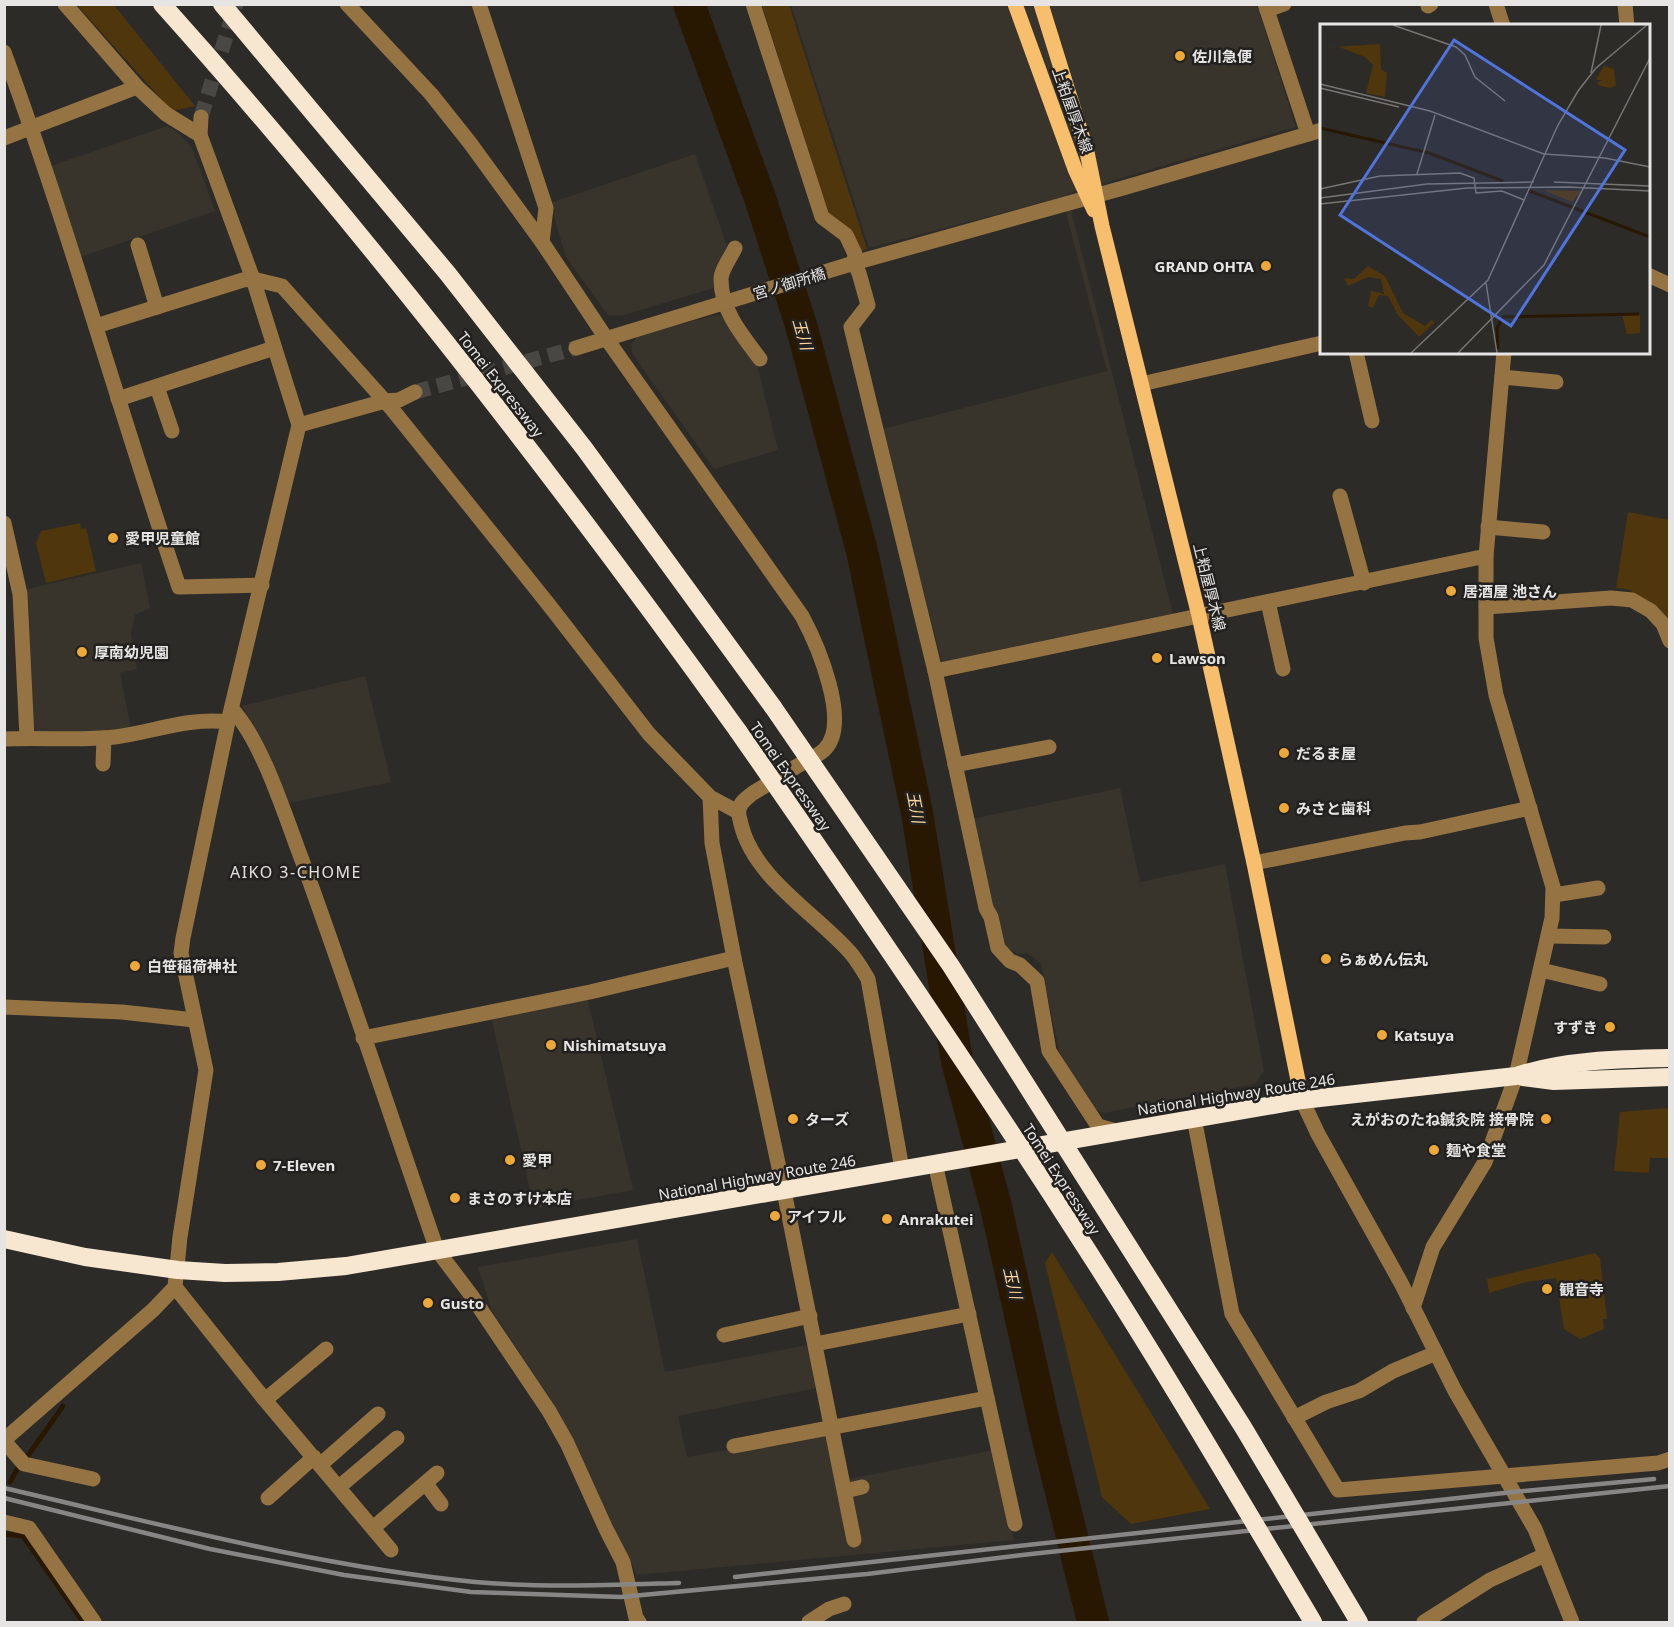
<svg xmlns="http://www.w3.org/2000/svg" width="1674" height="1627" font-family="'Noto Sans','Noto Sans JP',sans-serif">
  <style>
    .built { fill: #38332b }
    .green { fill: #4f360c }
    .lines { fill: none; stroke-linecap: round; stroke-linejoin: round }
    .stream { stroke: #281801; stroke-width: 5 }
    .river { stroke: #281801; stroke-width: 32 }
    .minor-tunnel { stroke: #494744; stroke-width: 15; stroke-dasharray: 15 8; stroke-linecap: butt }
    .minor { stroke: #957343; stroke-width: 15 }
    .major { stroke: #f6be6d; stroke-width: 15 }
    .highway { stroke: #f7e6d0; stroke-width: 18 }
    .rail { stroke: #888684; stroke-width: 4.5 }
    .highway-bridge { stroke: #f7e6d0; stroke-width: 18 }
    .poi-dot { fill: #eca93a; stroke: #23211f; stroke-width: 2 }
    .labels { text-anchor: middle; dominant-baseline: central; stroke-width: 5; stroke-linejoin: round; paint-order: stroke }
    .poi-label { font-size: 15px; font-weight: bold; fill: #e6e5e3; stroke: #23211f; text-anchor: start }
    .street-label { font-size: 15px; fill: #e6e5e3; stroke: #23211f }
    .water-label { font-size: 16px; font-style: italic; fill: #fed59c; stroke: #23211f }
    .neighbourhood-label { font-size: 16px; letter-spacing: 1.5px; fill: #e4e1de; stroke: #23211f }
    .inset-river { fill: none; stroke: #281801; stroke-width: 3 }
    .inset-road { fill: none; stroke: #777573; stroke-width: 1.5 }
    .view { fill: #4f74db; fill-opacity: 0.15; stroke: #4f74db; stroke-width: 3 }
    .inset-edge { fill: none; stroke: #e6e5e3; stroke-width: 3 }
  </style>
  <rect width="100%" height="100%" fill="#2d2b28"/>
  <g class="built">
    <path d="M791,5H1257L1296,127L1067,194L1174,618L942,663L882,429L1107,371L1062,197L869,248Z"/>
    <path d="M167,126L177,132L192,148L215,211L80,257L51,166Z"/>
    <path d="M695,154L728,249L717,287L624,315H608L566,257L550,203Z"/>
    <path d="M725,313L756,361L778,450L714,469L632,353L631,345L636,338L642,334Z"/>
    <path d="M141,563L150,608L135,615L131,634L137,669L120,673L131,729L118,732H38L31,724L29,614L27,589Z"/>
    <path d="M365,676L391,782L289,803L283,795L256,730L242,706Z"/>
    <path d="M1120,788L1140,882L1225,864L1264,1071L1255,1084L1104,1113L1095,1109L1059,1051L1041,964L1028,953L1017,954L1006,947L996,910L992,905L972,819Z"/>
    <path d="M587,997L633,1190L534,1208L491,1016Z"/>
    <path d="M637,1239L665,1372L808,1345L817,1388L678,1416L687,1457L828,1432L839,1481L994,1450L1014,1540L637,1575L558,1411L492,1311L478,1267Z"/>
  </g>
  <g class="green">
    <path d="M77,5H114L195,106L172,111Z"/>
    <path d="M762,5H789L867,249L857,252L830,220Z"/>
    <path d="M1628,512L1669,520V622C1658,605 1651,601 1632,596L1631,590L1616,588Z"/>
    <path d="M80,523L81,529L86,528L96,571L46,583L36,543L41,531Z"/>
    <path d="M1669,1108V1158H1650L1649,1173L1614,1171L1620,1112Z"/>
    <path d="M1052,1252L1210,1509L1131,1524L1102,1497L1045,1263Z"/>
    <path d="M1595,1253L1600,1258L1607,1319H1603L1604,1329L1580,1339L1564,1329L1556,1278L1526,1282L1489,1293L1487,1279Z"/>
  </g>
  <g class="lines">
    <g class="stream">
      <path d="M27,1457L63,1406"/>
      <path d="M10,1482L18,1468"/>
      <path d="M4,1534L23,1536L83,1622"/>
    </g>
    <path class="river" d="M689,4L760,198L801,325L862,551L917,813L957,1061L996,1207L1045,1427L1093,1622"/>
    <g class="minor-tunnel">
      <path d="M201,117L236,4"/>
      <path d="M415,392L576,348"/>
    </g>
    <g class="minor">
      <path d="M65,4L137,87L166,114L200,135"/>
      <path d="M347,4L431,94L470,143L542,242L606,338L802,616C817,644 852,724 824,750C819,755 810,759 804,762C787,772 770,783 753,793C747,798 740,802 739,810C738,814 740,820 741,824C753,876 813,912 847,949C856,958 862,969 868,979L902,1169"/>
      <path d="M479,4L546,208L542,242"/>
      <path d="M753,4L822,217L846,235L855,254L854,263L859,273L868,305L851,327L935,671L1486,556"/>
      <path d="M1265,4L1308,134"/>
      <path d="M1496,4L1503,26"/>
      <path d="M1625,4L1627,26"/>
      <path d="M1428,6L1431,4"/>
      <path d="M1267,10L1284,4"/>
      <path d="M4,52C69,229 119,409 179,587L262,585"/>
      <path d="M4,138L137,87"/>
      <path d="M138,245L157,307"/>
      <path d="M735,248C731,257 721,270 721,279C721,311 742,335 760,359"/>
      <path d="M1648,275L1670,285"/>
      <path d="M96,326L243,280L253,279L282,286L392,409L549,605L649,734L710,797L738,812"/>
      <path d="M576,348L854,263L1123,188L1322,130"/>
      <path d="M1356,352L1372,421"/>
      <path d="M1502,377L1556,382"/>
      <path d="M1141,384L1322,343"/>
      <path d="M157,387L172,431"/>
      <path d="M118,399L274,348"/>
      <path d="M299,425L385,401L399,400L415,392"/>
      <path d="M1340,496L1364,583"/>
      <path d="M4,523L20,594L27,738"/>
      <path d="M1488,527L1543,532"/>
      <path d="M1268,602L1283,669"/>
      <path d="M1486,607L1611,598L1632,600L1651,611L1663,624L1670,641"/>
      <path d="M935,671L986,908L991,917L998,948L1010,961L1020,965L1037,981L1049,1051L1098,1126L1116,1131"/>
      <path d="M232,709C263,743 285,816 302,860C349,989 392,1120 437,1250L471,1295L549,1411L567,1443L606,1529L623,1562L636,1618L639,1622"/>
      <path d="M4,739C41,737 79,741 115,737C153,732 189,717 228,722"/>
      <path d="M103,764L104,738"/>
      <path d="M955,765L1049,747"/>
      <path d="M710,797L712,843L734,958L784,1191L854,1540"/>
      <path d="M1254,863L1405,833L1420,832L1530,808"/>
      <path d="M1554,895L1598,888"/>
      <path d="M1548,936L1604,937"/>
      <path d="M1541,970L1600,984"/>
      <path d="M4,1007L122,1012L194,1020"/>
      <path d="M363,1038L590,992L734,958"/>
      <path d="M1302,1100L1318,1134L1401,1283L1455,1391L1535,1529L1572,1622"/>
      <path d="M1194,1118L1232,1314L1338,1490L1658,1463L1670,1459"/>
      <path d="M935,1163L1015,1524"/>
      <path d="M175,1287L265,1400L391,1550"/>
      <path d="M1413,1308L1433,1247L1485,1162L1516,1076L1552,918L1553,887L1496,695L1486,638V556L1504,352"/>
      <path d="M724,1335L810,1316"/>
      <path d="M815,1344L969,1314"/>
      <path d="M265,1400L326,1349"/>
      <path d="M1294,1418L1326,1402L1359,1391L1393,1371L1436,1353"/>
      <path d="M4,1440L153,1310L175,1287L180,1237L206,1070L181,953L183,938L228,722L299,425L253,279L200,135L201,117"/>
      <path d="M4,1441L24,1464L93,1479"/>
      <path d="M734,1446L987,1398"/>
      <path d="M320,1465L378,1414"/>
      <path d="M426,1484L441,1504"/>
      <path d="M339,1487L397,1438"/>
      <path d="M845,1491L862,1487"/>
      <path d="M268,1498L314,1457"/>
      <path d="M4,1522L29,1528L94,1622"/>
      <path d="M373,1528L437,1473"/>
      <path d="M809,1622L829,1609L844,1604"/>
      <path d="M1424,1622L1490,1580L1545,1555"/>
    </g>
    <g class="major">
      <path d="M1015,4L1075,169L1094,210"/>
      <path d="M1041,4L1087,152L1102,226L1199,616L1254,863L1302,1100"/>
    </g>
    <g class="highway">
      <path d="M162,4C369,235 558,480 738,731"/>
      <path d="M222,4L448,274L584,448L773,707"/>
      <path d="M1523,1077L1554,1081L1670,1077"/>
      <path d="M4,1239L85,1257L178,1270L225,1273L278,1272L346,1266L1302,1100L1516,1076C1564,1060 1619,1059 1670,1058"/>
    </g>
    <g class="rail">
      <path d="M4,1488C160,1524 315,1566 475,1582C542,1588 611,1585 679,1583"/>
      <path d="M4,1498L210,1549L344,1575L471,1592L621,1597L867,1574L1031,1554L1670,1486"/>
      <path d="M735,1577L1513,1492L1654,1479"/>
    </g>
    <g class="highway-bridge">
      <path d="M773,707L951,966L1243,1427L1359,1622"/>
      <path d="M738,731C853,896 966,1062 1075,1231C1158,1359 1235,1491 1313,1622"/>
    </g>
  </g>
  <g class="poi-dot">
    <circle cx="1180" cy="56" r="6"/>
    <circle cx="1266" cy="266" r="6"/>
    <circle cx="113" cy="538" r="6"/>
    <circle cx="1451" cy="591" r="6"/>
    <circle cx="82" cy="652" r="6"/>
    <circle cx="1157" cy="658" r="6"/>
    <circle cx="1284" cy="753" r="6"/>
    <circle cx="1284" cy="808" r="6"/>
    <circle cx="1326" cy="959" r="6"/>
    <circle cx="135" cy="966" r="6"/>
    <circle cx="1610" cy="1027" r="6"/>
    <circle cx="1382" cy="1035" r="6"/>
    <circle cx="551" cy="1045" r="6"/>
    <circle cx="793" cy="1119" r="6"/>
    <circle cx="1546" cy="1119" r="6"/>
    <circle cx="1434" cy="1150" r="6"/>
    <circle cx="510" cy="1160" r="6"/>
    <circle cx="261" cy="1165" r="6"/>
    <circle cx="455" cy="1198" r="6"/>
    <circle cx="775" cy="1216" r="6"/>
    <circle cx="887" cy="1219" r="6"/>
    <circle cx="1547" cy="1289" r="6"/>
    <circle cx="428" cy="1303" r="6"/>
  </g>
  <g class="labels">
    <g class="poi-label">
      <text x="1192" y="56">佐川急便</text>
      <text x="1254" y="266" text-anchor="end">GRAND OHTA</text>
      <text x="125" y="538">愛甲児童館</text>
      <text x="1463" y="591">居酒屋 池さん</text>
      <text x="94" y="652">厚南幼児園</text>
      <text x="1169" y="658">Lawson</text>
      <text x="1296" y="753">だるま屋</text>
      <text x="1296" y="808">みさと歯科</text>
      <text x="1338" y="959">らぁめん伝丸</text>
      <text x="147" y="966">白笹稲荷神社</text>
      <text x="1598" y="1027" text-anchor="end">すずき</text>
      <text x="1394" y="1035">Katsuya</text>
      <text x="563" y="1045">Nishimatsuya</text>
      <text x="805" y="1119">ターズ</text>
      <text x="1534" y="1119" text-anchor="end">えがおのたね鍼灸院 接骨院</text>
      <text x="1446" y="1150">麺や食堂</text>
      <text x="522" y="1160">愛甲</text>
      <text x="273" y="1165">7-Eleven</text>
      <text x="467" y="1198">まさのすけ本店</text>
      <text x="787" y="1216">アイフル</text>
      <text x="899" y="1219">Anrakutei</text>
      <text x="1559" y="1289">観音寺</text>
      <text x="440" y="1303">Gusto</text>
    </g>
    <g class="street-label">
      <text transform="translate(1073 110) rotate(70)">上粕屋厚木線</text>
      <text transform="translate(789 283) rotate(-17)">宮ノ御所橋</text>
      <text transform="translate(501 384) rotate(52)">Tomei Expressway</text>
      <text transform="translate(1210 587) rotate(76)">上粕屋厚木線</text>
      <text transform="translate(791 776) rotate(55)">Tomei Expressway</text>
      <text transform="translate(1236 1094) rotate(-9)">National Highway Route 246</text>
      <text transform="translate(757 1177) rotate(-10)">National Highway Route 246</text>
      <text transform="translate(1062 1179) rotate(57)">Tomei Expressway</text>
    </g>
    <g class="water-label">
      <text transform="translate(803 334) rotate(74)">玉川</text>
      <text transform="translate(916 807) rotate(79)">玉川</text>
      <text transform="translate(1013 1283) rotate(77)">玉川</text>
    </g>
    <g class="neighbourhood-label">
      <text x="296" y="872">AIKO 3-CHOME</text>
    </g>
  </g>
  <g transform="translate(1320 24)">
    <rect width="330" height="330" fill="#2d2b28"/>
    <path d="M60,20L61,45L67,49L65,73L46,69L53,41L45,33L19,23L0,24ZM284,42L294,45L296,61L291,64L280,62L277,59L282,56H276ZM223,166L261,167L252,178ZM48,242L65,252L83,289L105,302L111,296L115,298L99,313L78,291L68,272L59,271L53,284L48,282L51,267L64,270L61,255L48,253L28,262L24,254L34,255ZM302,291H320V309L307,310Z" fill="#4f360c"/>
    <path class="inset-river" d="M0,104L109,129L183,157M207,166L330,213M178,325L177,304L183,293L319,290"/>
    <path class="inset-road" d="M73,1L136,23L145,31L155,53L185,77M271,49L281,1M0,60L110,87L224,130M0,64L79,83M224,130L285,134L330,143M97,150L115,91M234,158L330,162M0,165L60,152L140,149L154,154L156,169L182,167L204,176M0,174L107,160L214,158M0,180L147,164L248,163L330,167M166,259L177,329M91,329L168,256L238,101L258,67L276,44L327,1M138,329L224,241L330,34"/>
    <path class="view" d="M134,16L305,126L191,302L20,191Z"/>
    <rect width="330" height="330" class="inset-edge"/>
  </g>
  <rect width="1674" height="1627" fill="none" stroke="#e6e5e3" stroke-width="12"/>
</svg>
